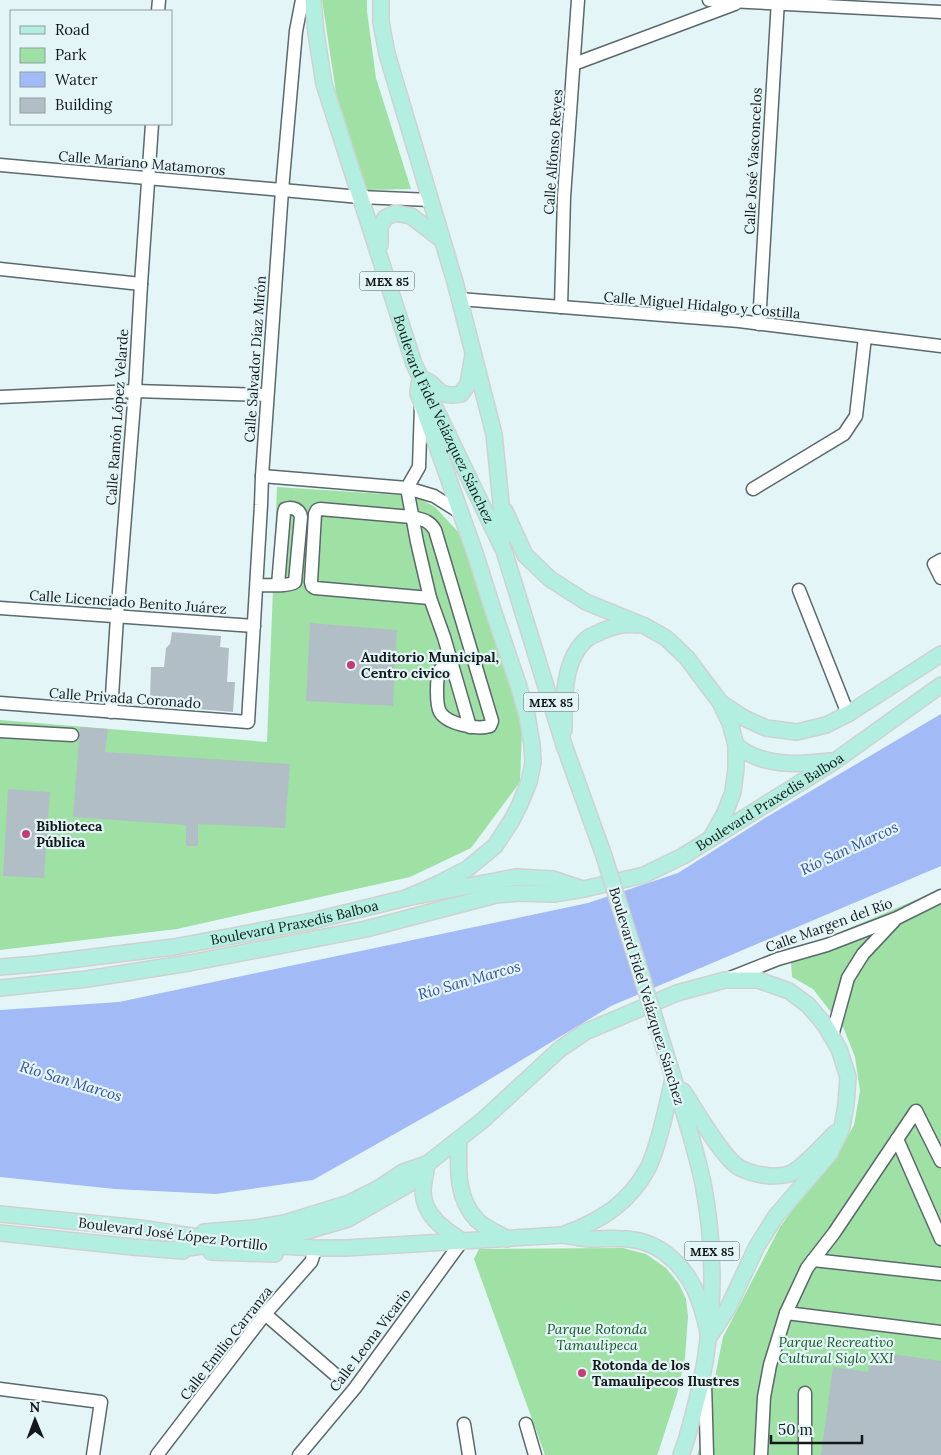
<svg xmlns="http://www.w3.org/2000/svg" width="941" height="1455" font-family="Lora,serif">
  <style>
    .green { fill: #9fe0a4 }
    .water { fill: #a2baf5 }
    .building { fill: #b2bec6 }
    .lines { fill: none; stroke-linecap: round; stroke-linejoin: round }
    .minor-casing { stroke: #5a696b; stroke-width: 15 }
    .major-casing { stroke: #d0d1d1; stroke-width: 18 }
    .minor { stroke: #fff; stroke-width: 12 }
    .major { stroke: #b2efe0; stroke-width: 15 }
    .major-bridge-casing { stroke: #d0d1d1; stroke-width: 18; stroke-linecap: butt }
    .major-bridge { stroke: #b2efe0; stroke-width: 15 }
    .poi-dot { fill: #c33b77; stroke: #e4f5f7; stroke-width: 2 }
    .labels { text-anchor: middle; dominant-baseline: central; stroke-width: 4.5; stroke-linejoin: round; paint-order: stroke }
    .shield { fill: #e4f5f7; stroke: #525b5c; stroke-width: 1 }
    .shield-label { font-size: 12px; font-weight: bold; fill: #13191a }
    .street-label { font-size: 14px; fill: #13191a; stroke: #e4f5f7 }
    .poi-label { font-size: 14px; font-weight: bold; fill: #13191a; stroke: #e4f5f7; text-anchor: start }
    .park-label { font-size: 14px; font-style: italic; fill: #105920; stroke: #e4f5f7 }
    .water-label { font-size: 15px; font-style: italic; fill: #324da2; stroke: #e4f5f7 }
  </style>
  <rect width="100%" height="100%" fill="#e4f5f7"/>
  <g class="green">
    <path d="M322,0H367V11L376,78L411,189L367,190L338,106Z"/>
    <path d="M277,487L415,496L435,507L462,536L503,649L522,731L520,782L471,848L410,877L177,929L0,950V720L267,742Z"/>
    <path d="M941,889V1455H697L702,1441L723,1337L780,1227L799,1201L835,1158L854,1125L860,1091L855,1057L844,1029L813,989L792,977L791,962L801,949Z"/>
    <path d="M623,1248L646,1254L666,1268L679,1284L686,1299L688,1316L685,1358L677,1394L659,1450L657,1455H545L474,1259L479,1249Z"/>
  </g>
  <path class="water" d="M941,714V866L611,1006L467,1093L313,1180L216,1194L115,1189L0,1177V1010L119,1002L588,903L678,873L765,818Z"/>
  <g class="building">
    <path d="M310,623L397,630L393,706L306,701Z"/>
    <path d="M172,632L221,636L220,647L229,648L227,682H235L233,712L162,706L163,698L150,697L151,667H164L166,648L170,644Z"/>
    <path d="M80,727L108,729L105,752L290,764L285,828L198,824V846H186V825L73,817Z"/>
    <path d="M8,789L50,792L44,878L3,876Z"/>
    <path d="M871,1351L941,1361V1455H821L833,1367L868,1372Z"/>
  </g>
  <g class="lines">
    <defs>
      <g id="minor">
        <path d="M709,0L941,12"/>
        <path d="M158,11L159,0"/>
        <path d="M574,64L735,4"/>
        <path d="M0,165L360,197L430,200"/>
        <path d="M0,269L141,284"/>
        <path d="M459,299L739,321L941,346"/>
        <path d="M561,307L564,197L578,0"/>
        <path d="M759,324L778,0"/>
        <path d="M0,397L135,391L267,395"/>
        <path d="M421,406L419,467L407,488L417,542L430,598L444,637L470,727"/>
        <path d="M262,476L407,488L434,496L461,513"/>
        <path d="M753,489L844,434L856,416L865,337"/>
        <path d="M941,560L934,564L941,578"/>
        <path d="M257,585C266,585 288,587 295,582L301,517C300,510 293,506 285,509L284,513L278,585"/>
        <path d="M799,590L848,714"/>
        <path d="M430,598L315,588L312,586L311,582L315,514L317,510L320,509L412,517C423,520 429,520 435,530L492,721L490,726C477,730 447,724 440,712C436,705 436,677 440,670C442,666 447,662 451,659"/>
        <path d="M0,608L254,626"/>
        <path d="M0,703L248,722L261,505L262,476L282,190L296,31L302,0"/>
        <path d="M111,712L117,617L135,391L141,284L152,124"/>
        <path d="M0,731L72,735"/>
        <path d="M730,978L778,959L827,945L897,918L941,896"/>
        <path d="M832,1036L848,978L863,954L894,921"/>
        <path d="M897,1139L941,1239"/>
        <path d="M813,1260L941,1274"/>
        <path d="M786,1313L941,1332"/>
        <path d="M265,1314L338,1377"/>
        <path d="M705,1383L707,1455"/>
        <path d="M0,1389L101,1402L93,1455"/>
        <path d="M464,1424L469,1455"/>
        <path d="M526,1424L535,1455"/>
        <path d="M157,1455L265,1314L311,1262L316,1248"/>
        <path d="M299,1455L355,1388L462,1241"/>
        <path d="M761,1455L764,1397L770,1365L786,1313L807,1268L834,1233L916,1111L941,1161"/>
        <path d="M805,1455V1393"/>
      </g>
      <g id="major">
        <path id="s1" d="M313,0L316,33L324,84L414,364L504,551L564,745L604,856"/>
        <path d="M381,0V22L387,54L455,282L494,434L501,503L502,540"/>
        <path d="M380,245V227L385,218L395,213L411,216L441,239"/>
        <path d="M505,511L525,555L550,579L586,602L645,626L666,638L687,658L720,702L730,723L736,745V768L733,792L725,813L711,838"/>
        <path d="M721,703L744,718L766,728L797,732L826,725L848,714L941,654"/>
        <path d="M564,730C564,701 562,659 588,638C592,635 597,634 602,631C612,627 625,623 636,625"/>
        <path d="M736,745C762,767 798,765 830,761"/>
        <path d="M406,898L440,883L467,869L495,846L512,820L520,804L529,782L533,763L532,745L527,715L519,687L494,613L475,553L418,393L419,384L422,379C439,382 433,399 461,394L468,384L473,355"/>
        <path id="s2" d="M0,967L37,964L174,947L312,921L406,898L516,877L553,879L580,888"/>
        <path id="s3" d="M0,988L87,979L189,963L366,929L496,895L520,893L554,894L584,889L644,875L683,856L835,761L941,685"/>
        <path d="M664,1048C678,1093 693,1137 703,1183C718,1261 714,1343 692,1419C689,1431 686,1443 681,1455"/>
        <path d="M683,1091C695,1109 723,1159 740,1168C750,1173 759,1175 770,1176C776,1176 783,1176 789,1174C802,1169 824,1144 835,1133"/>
        <path d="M459,1140C458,1168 456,1198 477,1220C485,1228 498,1233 507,1239"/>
        <path d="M427,1164C426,1173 423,1183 423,1192C424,1216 444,1229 462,1241"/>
        <path d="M0,1214L140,1228L217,1240"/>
        <path d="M204,1232L254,1228L284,1223L349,1203L379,1188L403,1172L426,1164"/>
        <path d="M0,1233L133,1247L183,1251"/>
        <path d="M565,1234C602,1220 629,1203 648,1168C651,1162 653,1156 655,1150C663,1126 668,1102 673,1078"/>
        <path d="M260,1245L316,1248H346L562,1235C571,1236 580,1238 589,1239C604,1239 619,1237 635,1240C665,1245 689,1271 699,1300C704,1312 706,1324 709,1337"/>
        <path d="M173,1250L300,1233L348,1219L409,1184L427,1164L483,1120L560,1049L585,1032L677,993L725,980H758L789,991L808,1005L825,1025L839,1049L848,1077L846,1105L842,1127L830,1153L776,1216L757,1246L728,1308L709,1337"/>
        <path d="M211,1252L275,1254"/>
      </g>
    </defs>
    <use href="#minor" class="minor-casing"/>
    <use href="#major" class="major-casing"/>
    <use href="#minor" class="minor"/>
    <use href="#major" class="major"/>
    <defs>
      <path id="major-bridge" d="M604,856L664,1048"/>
    </defs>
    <use href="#major-bridge" class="major-bridge-casing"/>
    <use href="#major-bridge" class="major-bridge"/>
  </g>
  <g class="poi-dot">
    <circle cx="351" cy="665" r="5"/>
    <circle cx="26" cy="834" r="5"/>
    <circle cx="582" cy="1373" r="5"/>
  </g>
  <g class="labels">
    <g class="shield">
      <rect x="359.5" y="271.5" width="55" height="19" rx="4"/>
      <rect x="523.5" y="692.5" width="55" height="19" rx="4"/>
      <rect x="684.5" y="1241.5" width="55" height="19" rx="4"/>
    </g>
    <g class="shield-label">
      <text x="387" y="281">MEX 85</text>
      <text x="551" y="702">MEX 85</text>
      <text x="712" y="1251">MEX 85</text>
    </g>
    <g class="street-label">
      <text transform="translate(553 152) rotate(-86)">Calle Alfonso Reyes</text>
      <text transform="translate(753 161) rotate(-87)">Calle José Vasconcelos</text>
      <text transform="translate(142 163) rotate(5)">Calle Mariano Matamoros</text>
      <text transform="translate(702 305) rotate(5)">Calle Miguel Hidalgo y Costilla</text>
      <text transform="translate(255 359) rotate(-86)">Calle Salvador Díaz Mirón</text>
      <text transform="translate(117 417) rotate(-86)">Calle Ramón López Velarde</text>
      <text stroke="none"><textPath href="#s1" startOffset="441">Boulevard Fidel Velázquez Sánchez</textPath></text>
      <text transform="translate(128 602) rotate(4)">Calle Licenciado Benito Juárez</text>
      <text transform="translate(125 698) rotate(4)">Calle Privada Coronado</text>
      <text stroke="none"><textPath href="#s3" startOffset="801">Boulevard Praxedis Balboa</textPath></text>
      <text stroke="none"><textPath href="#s2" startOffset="298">Boulevard Praxedis Balboa</textPath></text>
      <text transform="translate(829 925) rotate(-20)">Calle Margen del Río</text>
      <text transform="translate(647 996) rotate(73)">Boulevard Fidel Velázquez Sánchez</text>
      <text transform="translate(173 1234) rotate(7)">Boulevard José López Portillo</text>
      <text transform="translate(370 1340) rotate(-53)">Calle Leona Vicario</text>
      <text transform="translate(226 1343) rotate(-52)">Calle Emilio Carranza</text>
    </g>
    <g class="poi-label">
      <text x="361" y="657">Auditorio Municipal,<tspan x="361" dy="16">Centro civico</tspan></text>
      <text x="36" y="826">Biblioteca<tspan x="36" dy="16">Pública</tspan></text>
      <text x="592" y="1365">Rotonda de los<tspan x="592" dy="16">Tamaulipecos Ilustres</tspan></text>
    </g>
    <g class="park-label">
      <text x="597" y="1329">Parque Rotonda<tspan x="597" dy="16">Tamaulipeca</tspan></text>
      <text x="836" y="1342">Parque Recreativo<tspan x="836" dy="16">Cultural Siglo XXI</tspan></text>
    </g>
    <g class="water-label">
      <text transform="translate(849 848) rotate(-25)">Río San Marcos</text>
      <text transform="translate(469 980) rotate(-16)">Río San Marcos</text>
      <text transform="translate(71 1081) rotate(17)">Río San Marcos</text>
    </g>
  </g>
  <rect x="10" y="10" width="162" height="115" fill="#e4f5f7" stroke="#909d9f"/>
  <rect x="20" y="26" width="25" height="8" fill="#b2efe0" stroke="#909d9f"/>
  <text x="55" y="35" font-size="15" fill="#13191a">Road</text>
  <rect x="20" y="48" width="25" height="15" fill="#9fe0a4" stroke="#909d9f"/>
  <text x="55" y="60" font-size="15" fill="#13191a">Park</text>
  <rect x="20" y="72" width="25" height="15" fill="#a2baf5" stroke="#909d9f"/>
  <text x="55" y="85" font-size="15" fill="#13191a">Water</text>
  <rect x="20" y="98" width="25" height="15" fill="#b2bec6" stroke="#909d9f"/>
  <text x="55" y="110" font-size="15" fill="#13191a">Building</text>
  <g transform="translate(35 1420) rotate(359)" stroke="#e4f5f7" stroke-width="4" paint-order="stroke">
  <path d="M0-4L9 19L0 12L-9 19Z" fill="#13191a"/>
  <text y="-8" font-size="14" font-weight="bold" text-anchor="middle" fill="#13191a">N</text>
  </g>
  <path d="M771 1435v8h91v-8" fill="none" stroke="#13191a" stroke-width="2.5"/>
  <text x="778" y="1435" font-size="15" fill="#13191a" stroke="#e4f5f7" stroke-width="4" paint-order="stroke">50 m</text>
</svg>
